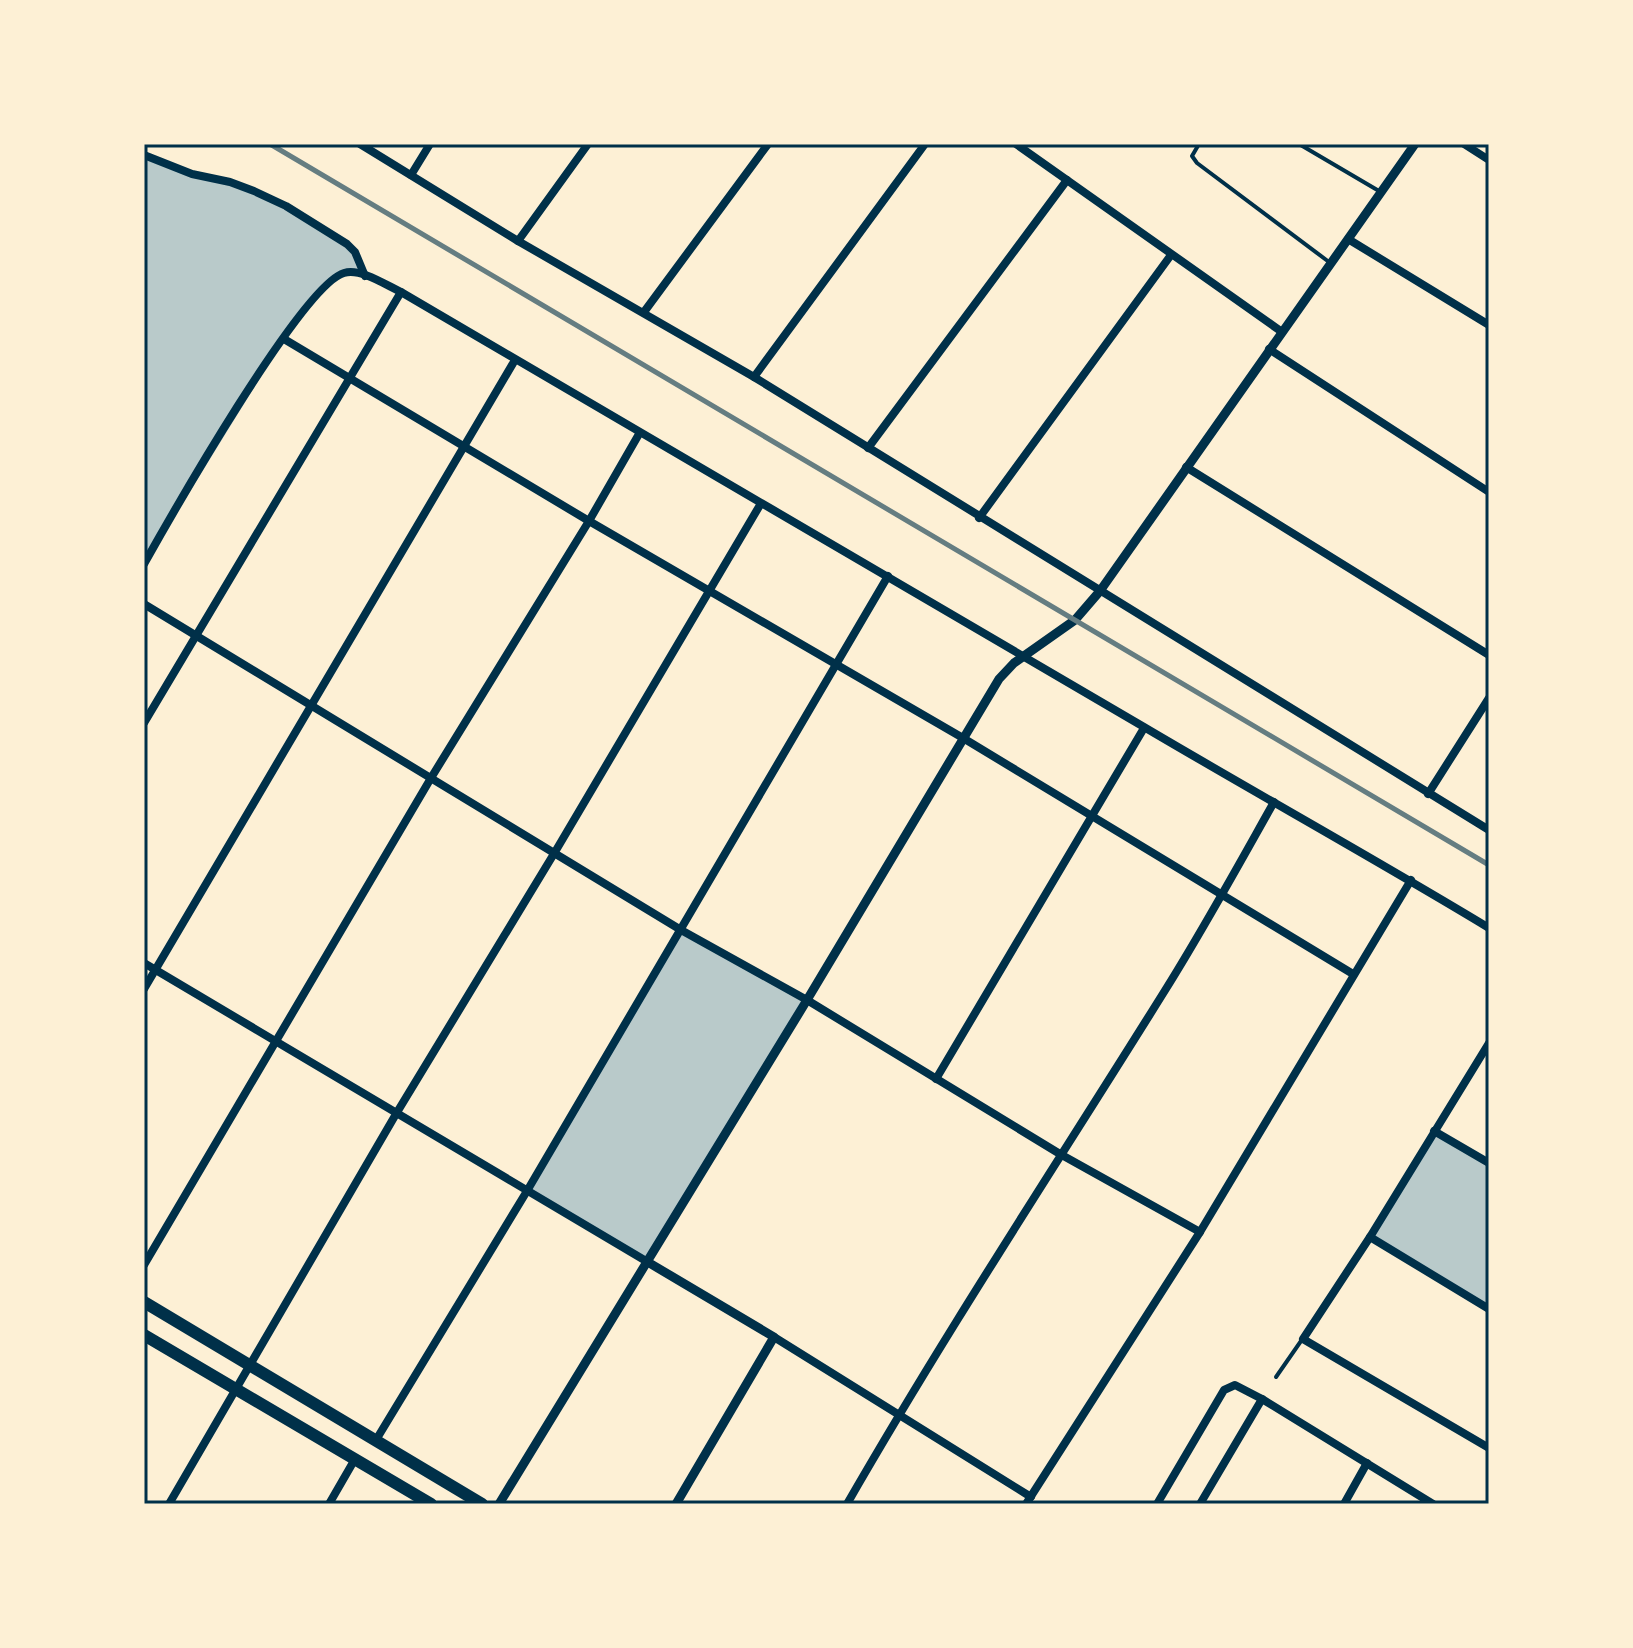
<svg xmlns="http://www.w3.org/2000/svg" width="1633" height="1648" font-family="Rubik,sans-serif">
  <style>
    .green { fill: #b9caca }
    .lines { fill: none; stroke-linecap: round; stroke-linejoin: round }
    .service { stroke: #003049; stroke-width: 4 }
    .minor { stroke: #003049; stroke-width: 8 }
    .tertiary { stroke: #003049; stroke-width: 9 }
    .primary { stroke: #003049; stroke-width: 12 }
    .rail { stroke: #657d81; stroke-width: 5 }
    .neatline { fill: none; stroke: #003049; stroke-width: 3 }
  </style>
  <rect width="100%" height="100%" fill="#fdf0d5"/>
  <g class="green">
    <path d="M144,155L254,191L347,244L365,276L354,272L333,279L284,339L144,566Z"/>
    <path d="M681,930L807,1000L646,1261L527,1191Z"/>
    <path d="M1434,1131L1489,1163V1309L1370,1237Z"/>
  </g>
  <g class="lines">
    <g class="service">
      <path d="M1199,144L1192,156L1197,163L1329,262"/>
      <path d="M1299,144L1379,191"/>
      <path d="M1276,1377L1301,1341"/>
    </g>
    <g class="minor">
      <path d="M360,144L518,241L754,377L1489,830"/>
      <path d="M1016,144L1282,332"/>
      <path d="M1464,144L1489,160"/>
      <path d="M144,155L192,174L230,182L254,191L286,206L347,244L355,252L365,276"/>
      <path d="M411,175L430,144"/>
      <path d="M1348,239L1489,325"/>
      <path d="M518,241L588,144"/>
      <path d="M644,312L768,144"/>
      <path d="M284,339L589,521L963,738L1353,974"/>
      <path d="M1269,349L1489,492"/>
      <path d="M754,377L925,144"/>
      <path d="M868,448L1067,180"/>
      <path d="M1186,467L1489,655"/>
      <path d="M979,518L1171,255"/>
      <path d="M144,564C171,516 302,285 344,273C361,268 386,285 401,292C648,438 897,581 1144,727C1259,795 1375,859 1489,928"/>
      <path d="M144,604L681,930L807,1000L1060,1154L1200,1232"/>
      <path d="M144,723L401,292"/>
      <path d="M1428,794L1489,698"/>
      <path d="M144,963L646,1261"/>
      <path d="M144,989L515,360"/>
      <path d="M1489,1043L1370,1237L1303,1339L1489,1448"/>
      <path d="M936,1079L1144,728"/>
      <path d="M1434,1131L1489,1163"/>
      <path d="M1370,1237L1489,1309"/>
      <path d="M144,1265L431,778L589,521L639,434"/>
      <path d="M774,1337L1031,1497"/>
      <path d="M376,1440L527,1191L888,576"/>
      <path d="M169,1504L396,1114L555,852L760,505"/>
      <path d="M329,1504L355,1459"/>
      <path d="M847,1504C947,1330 1058,1162 1164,992C1203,930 1238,866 1274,802"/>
      <path d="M1026,1504L1200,1232L1411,880"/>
      <path d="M1157,1504L1224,1390L1235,1385L1262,1399L1433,1504"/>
      <path d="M1200,1504L1262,1399"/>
      <path d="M1344,1504L1367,1463"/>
    </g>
    <g class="tertiary">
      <path d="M646,1261L774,1337L676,1504"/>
      <path d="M499,1504L807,1000L999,679L1014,663L1075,620L1100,591L1415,144"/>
    </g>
    <g class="primary">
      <path d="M144,1302L482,1504"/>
      <path d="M144,1335L431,1504"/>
    </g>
    <path class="rail" d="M270,144L1489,865"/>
  </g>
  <rect width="1633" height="1648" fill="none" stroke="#fdf0d5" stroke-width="292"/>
  <rect x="146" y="146" width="1341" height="1356" class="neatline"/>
</svg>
